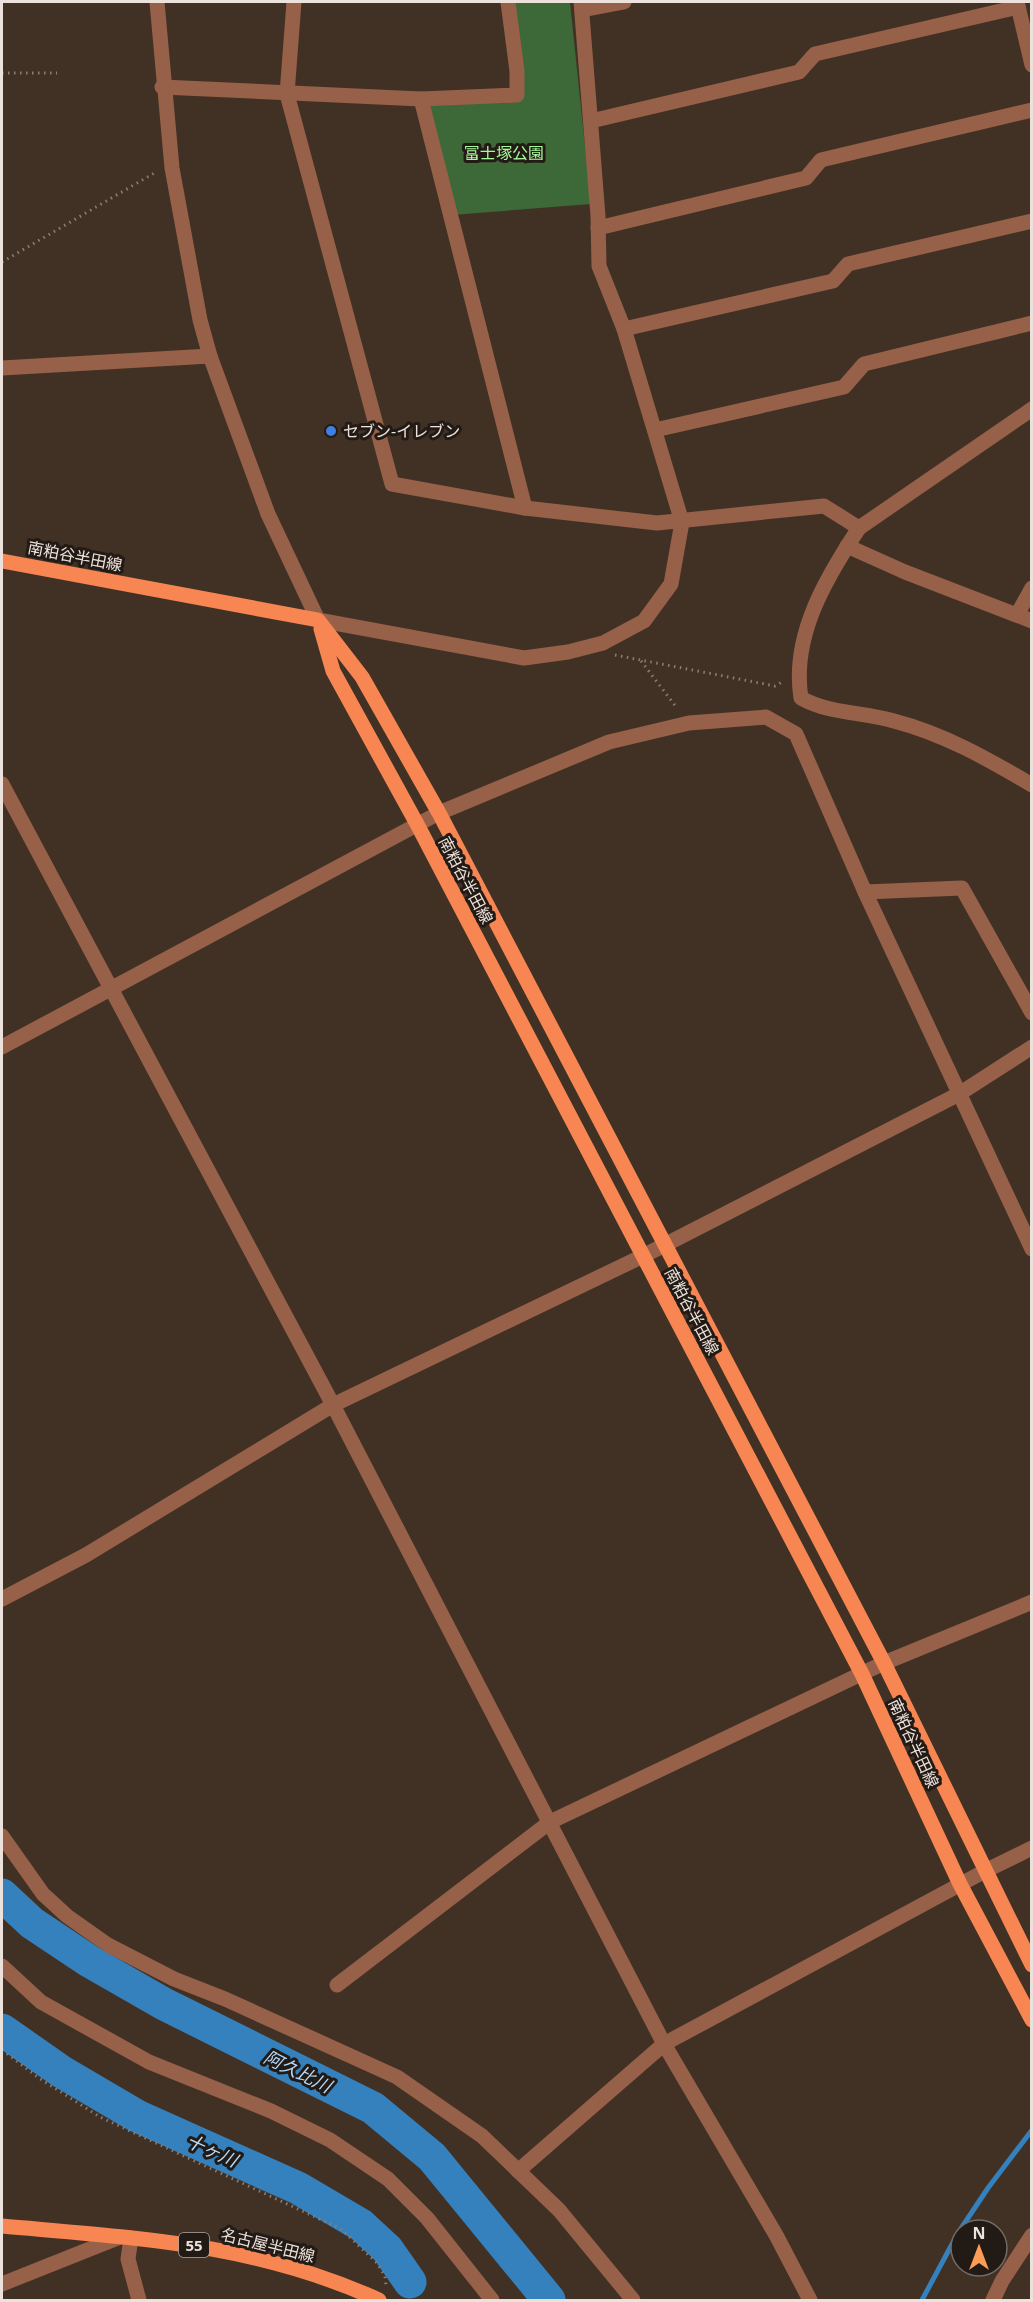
<svg xmlns="http://www.w3.org/2000/svg" width="1033" height="2302" font-family="'Open Sans','Noto Sans JP',sans-serif">
  <style>
    .green { fill: #3d6837 }
    .lines { fill: none; stroke-linecap: round; stroke-linejoin: round }
    .stream { stroke: #3481be; stroke-width: 5 }
    .river { stroke: #3481be; stroke-width: 33 }
    .path { stroke: #8c7e74; stroke-width: 3; stroke-dasharray: 1.5 4.5; stroke-linecap: butt }
    .minor { stroke: #976048; stroke-width: 15 }
    .major { stroke: #f78653; stroke-width: 15 }
    .shop-dot { fill: #3f7fe0; stroke: #221a15; stroke-width: 2 }
    .labels { text-anchor: middle; dominant-baseline: central; stroke-width: 6; stroke-linejoin: round; paint-order: stroke }
    .shield { fill: #221a15; stroke: #b0a6a0; stroke-width: 1.5 }
    .shield-label { font-size: 15px; font-weight: bold; fill: #ede2db }
    .park-label { font-size: 16px; fill: #a6f899; stroke: #221a15 }
    .poi-label { font-size: 16px; fill: #ede2db; stroke: #221a15; text-anchor: start }
    .street-label { font-size: 16px; fill: #ede2db; stroke: #221a15 }
    .water-label { font-size: 18px; font-style: italic; fill: #b5dafb; stroke: #221a15 }
  </style>
  <rect width="100%" height="100%" fill="#413125"/>
  <path class="green" d="M506,2H570L591,204L452,215L421,99L516,95Z"/>
  <g class="lines">
    <path class="stream" d="M922,2300L958,2233L988,2188L1032,2130"/>
    <g class="river">
      <path d="M2,1895L32,1923L89,1961L164,2004L373,2108L432,2157L549,2300"/>
      <path d="M2,2030L62,2072L137,2116L298,2188L361,2225L387,2249L410,2282"/>
    </g>
    <g class="path">
      <path d="M2,73H57"/>
      <path d="M2,262L156,172"/>
      <path d="M615,655L775,686L784,681"/>
      <path d="M641,661L677,708"/>
      <path d="M2,2050L39,2078L100,2117L341,2229L377,2263L385,2276L386,2286"/>
    </g>
    <g class="minor">
      <path d="M157,2L172,168L200,320L210,356L268,514L318,620L524,658L568,652L603,643L644,621L671,584L682,522L624,329L599,266L598,216L581,2"/>
      <path d="M294,2L287,94L392,484L525,508L657,523L824,506L859,528L1032,409"/>
      <path d="M1017,2L1032,65"/>
      <path d="M582,10L624,2"/>
      <path d="M162,87L421,99L517,95V71L508,2"/>
      <path d="M421,99L525,508"/>
      <path d="M591,121L799,72L815,54L1018,7"/>
      <path d="M598,228L806,178L821,160L1032,110"/>
      <path d="M624,329L833,281L848,264L1032,221"/>
      <path d="M2,368L210,356"/>
      <path d="M655,430L844,387L864,364L1032,323"/>
      <path d="M859,528C826,578 791,636 801,698C829,714 863,712 894,721C944,734 988,759 1032,785"/>
      <path d="M847,546L905,572L1032,621"/>
      <path d="M1018,613L1032,588"/>
      <path d="M2,784L333,1405L664,2044L776,2235L810,2300"/>
      <path d="M865,892L962,888L1032,1013"/>
      <path d="M2,1047L439,813L609,742L689,723L766,717L796,734L865,892L1032,1249"/>
      <path d="M2,1599L86,1555L333,1405L643,1256L959,1094L1032,1047"/>
      <path d="M2,1836L43,1894L67,1916L108,1945L174,1979L225,1999L397,2077L482,2136L559,2210L633,2300"/>
      <path d="M2,1966L41,2002L149,2062L271,2111L330,2140L388,2179L427,2218L492,2300"/>
      <path d="M337,1985L550,1822L884,1663L1032,1602"/>
      <path d="M518,2171L664,2044L985,1871L1032,1848"/>
      <path d="M131,2238L128,2259L139,2300"/>
      <path d="M2,2284L120,2237"/>
      <path d="M993,2300L1002,2281L1032,2235"/>
    </g>
    <g class="major">
      <path d="M2,561L318,620L362,677L439,813L884,1663L1032,1965"/>
      <path d="M321,629L333,671L417,824L862,1674L960,1884L1032,2020"/>
      <path d="M2,2226C136,2238 254,2243 379,2300"/>
    </g>
  </g>
  <circle class="shop-dot" cx="331" cy="431" r="6"/>
  <g class="labels">
    <rect class="shield" x="179" y="2233" width="30" height="24" rx="4.5"/>
    <g class="shield-label">
      <text x="194" y="2245">55</text>
    </g>
    <g class="park-label">
      <text x="504" y="153">富士塚公園</text>
    </g>
    <g class="poi-label">
      <text x="343" y="431">セブン-イレブン</text>
    </g>
    <g class="street-label">
      <text transform="translate(75 556) rotate(11)">南粕谷半田線</text>
      <text transform="translate(466 880) rotate(62)">南粕谷半田線</text>
      <text transform="translate(692 1311) rotate(62)">南粕谷半田線</text>
      <text transform="translate(914 1743) rotate(65)">南粕谷半田線</text>
      <text transform="translate(268 2245) rotate(14)">名古屋半田線</text>
    </g>
    <g class="water-label">
      <text transform="translate(298 2071) rotate(26)">阿久比川</text>
      <text transform="translate(212 2150) rotate(24)">十ヶ川</text>
    </g>
  </g>
  <rect width="1033" height="2302" fill="none" stroke="#ede2db" stroke-width="6"/>
  <g transform="translate(979 2248)"><circle r="28" fill="#221a15" stroke="#736a64" stroke-width="1.5"/>
  <path d="M0-4.5L10 22L0 15L-10 22Z" fill="#fd9c55"/>
  <text y="-9" font-size="16" font-weight="bold" text-anchor="middle" fill="#ede2db">N</text>
  </g>
</svg>
